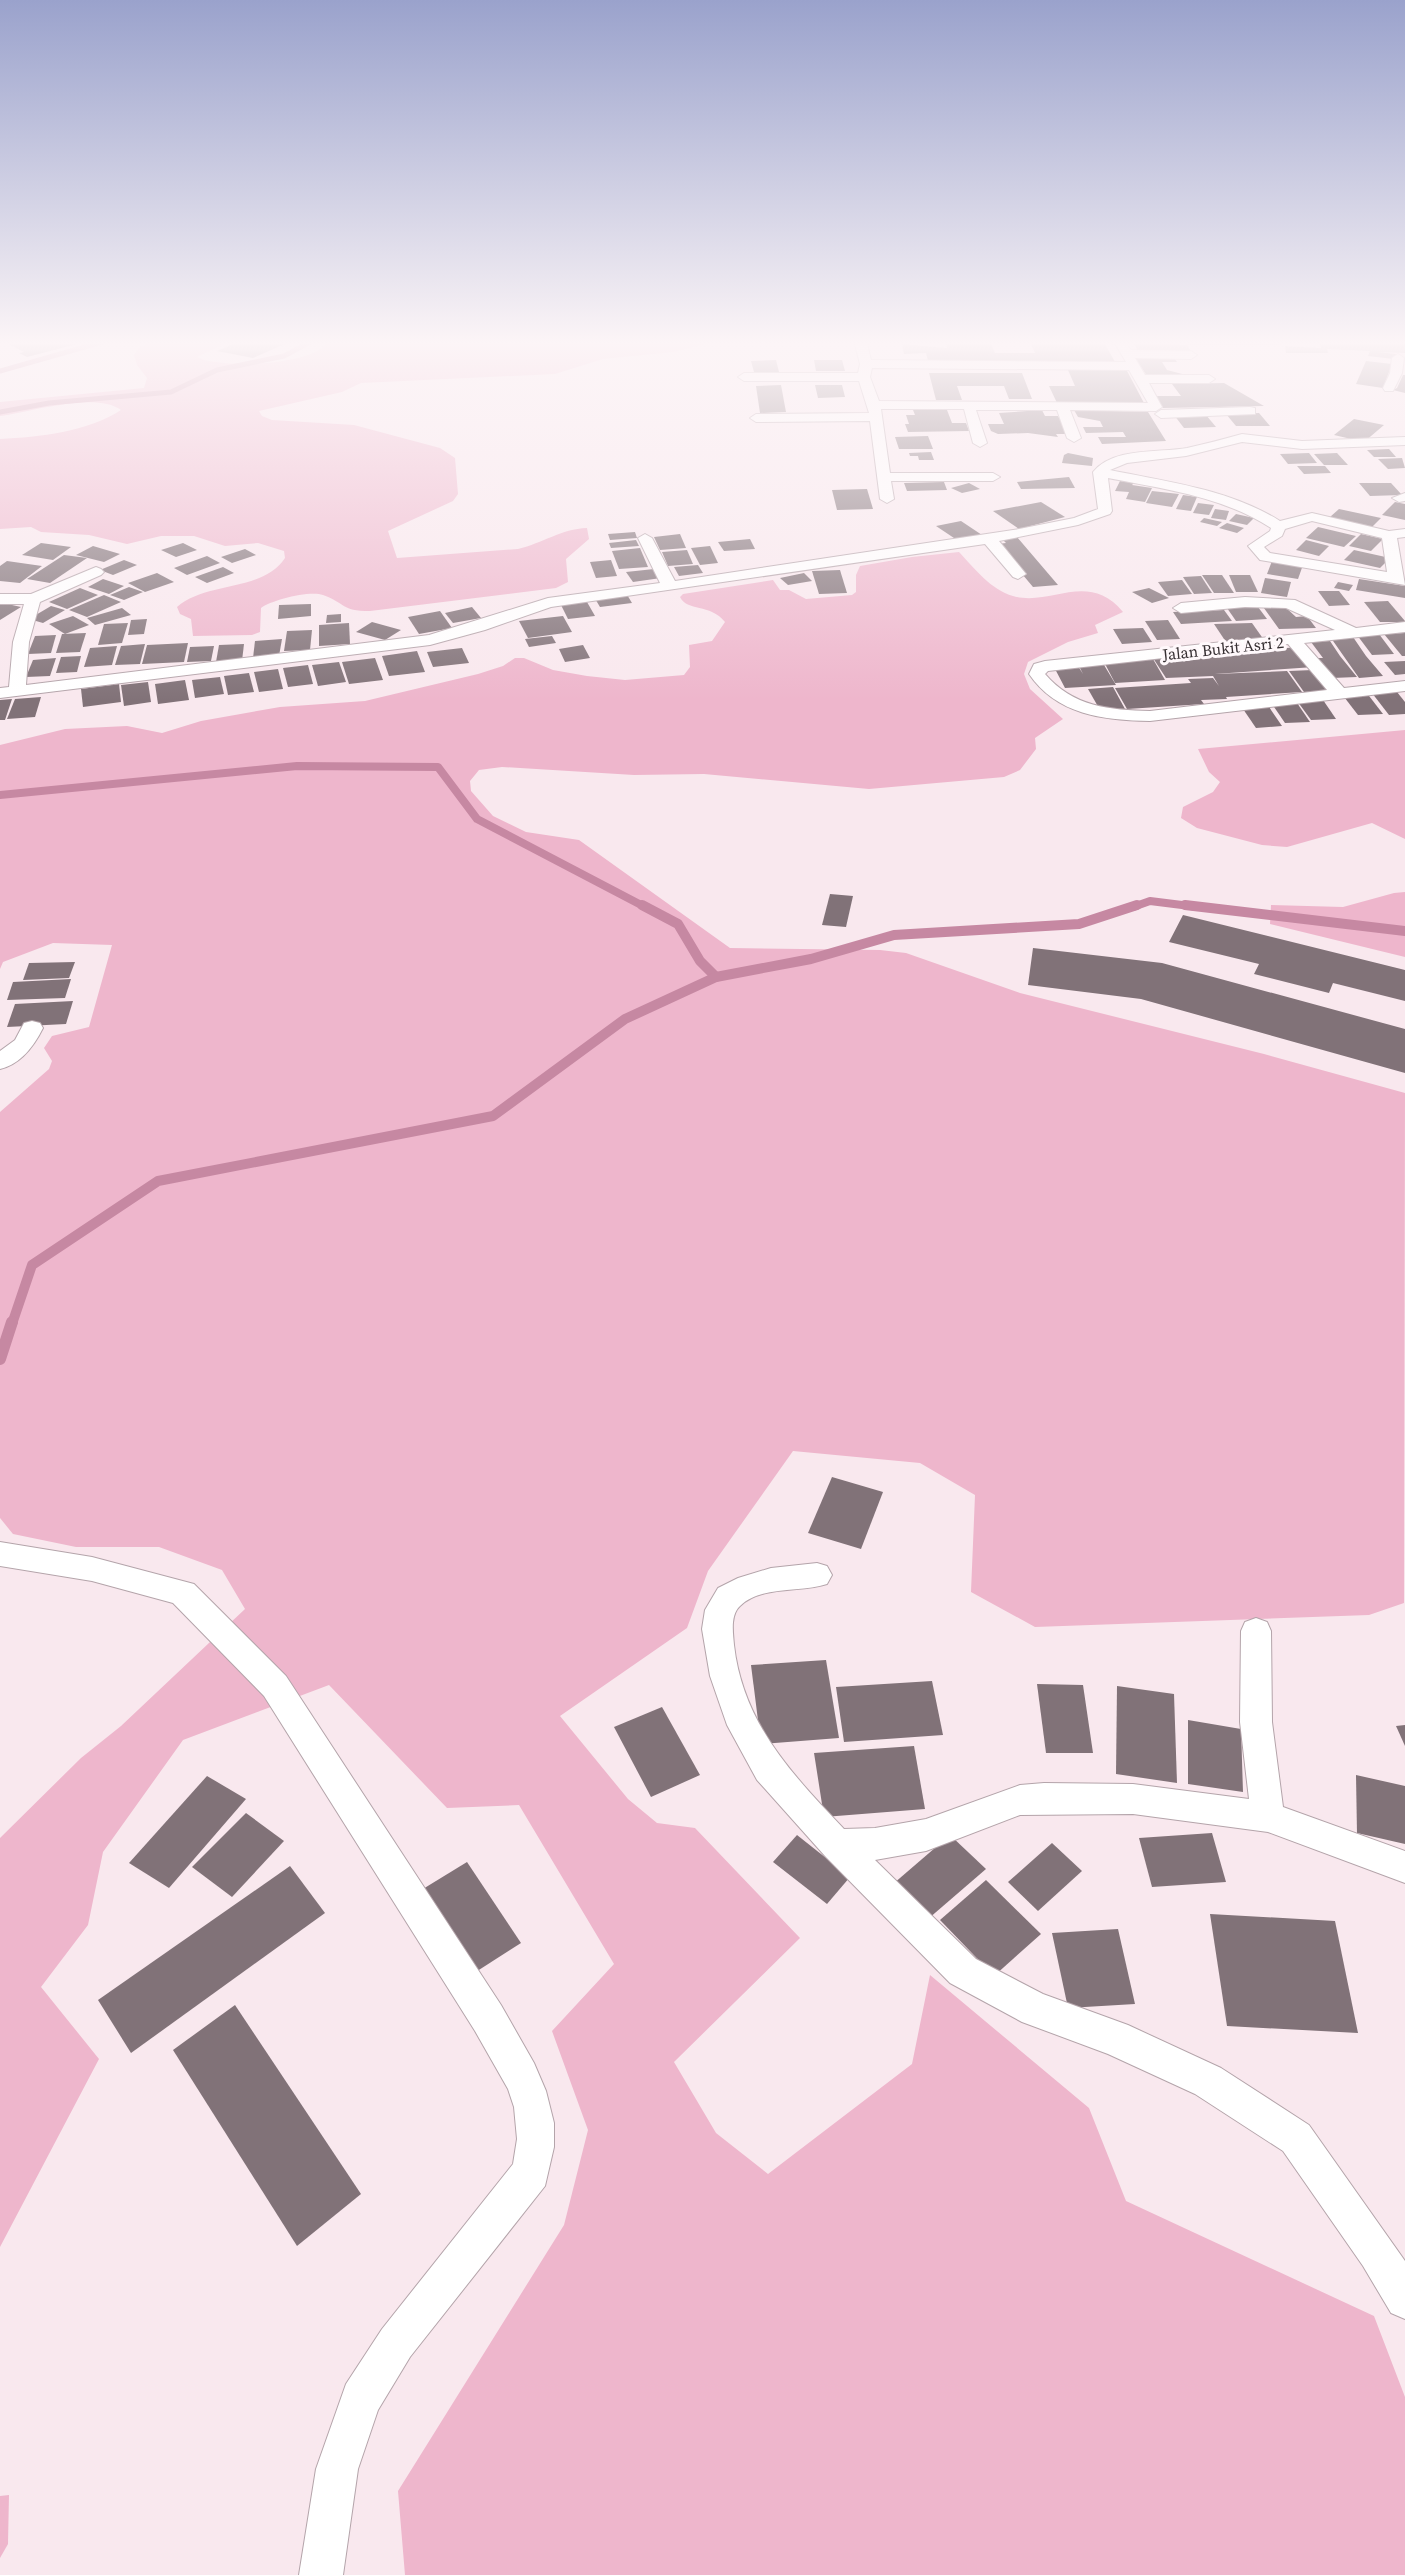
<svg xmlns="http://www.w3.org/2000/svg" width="1405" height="2575" font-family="'Source Serif 4',serif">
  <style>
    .green { fill: #eeb6cc }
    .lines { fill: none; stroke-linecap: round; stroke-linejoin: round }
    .stream-far3 { stroke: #c688a2; stroke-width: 5 }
    .stream-far2 { stroke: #c688a2; stroke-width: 8 }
    .stream-far1 { stroke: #c688a2; stroke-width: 10 }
    .stream { stroke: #c688a2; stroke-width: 12 }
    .building { fill: #817278 }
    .minor-casing { stroke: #b4a4aa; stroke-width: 2 }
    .minor { fill: #fff; fill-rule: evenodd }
    .labels { text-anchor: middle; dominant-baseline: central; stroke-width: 6; stroke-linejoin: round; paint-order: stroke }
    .far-street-label { font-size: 16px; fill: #373033; stroke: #fff8fb }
  </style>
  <rect width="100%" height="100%" fill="#f9e8ee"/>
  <g class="green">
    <path d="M160,340H225L222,345L197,357C218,369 315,366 327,342L325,340H724L673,352L603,359L555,374L361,383L342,392L259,411L262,416L272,420L354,425L440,448L455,458L458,494L453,501L388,531L397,558L518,549C543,543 561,529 587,528L589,539L566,559L568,582L556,588L370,611C340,611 346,603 323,595C310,590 271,600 261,608L260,632L252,635L193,636L191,619L180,614L177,607C207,581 263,592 285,558L284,551L258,543L225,546L194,536H161L127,544L89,535L41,532L31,527L0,529V439C40,437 87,432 121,410C96,391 30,412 0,416V402L144,388L147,378L137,365L134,355L140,347Z"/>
    <path d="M959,552C974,568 991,590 1013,596C1051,607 1088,570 1123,612L1095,625L1098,633L1068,642L1028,662L1024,674L1030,689L1063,719L1035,738L1036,749L1020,770L1004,777L869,789L704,774L634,775L502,767L479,770L470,781L471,791L493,816L526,832L579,840L730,948L880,950L906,953L1020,993L1264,1054L1405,1093L1404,1603L1369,1615L1035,1627L971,1592L975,1495L920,1463L793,1451L708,1571L687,1628L560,1716L628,1799L657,1823L695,1828L800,1938L674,2062L716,2133L768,2174L912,2064L930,1975L1089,2108L1126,2201L1374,2316L1405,2397V2575H405L398,2491L564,2225L588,2130L552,2031L614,1964L519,1805L447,1808L329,1685L183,1740L103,1852L88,1925L41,1987L99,2059L0,2247V1838L81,1758L121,1726L245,1609L222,1570L159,1547H76L13,1534L0,1518V1112L49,1069L52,1061L44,1048L52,1036L89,1027L112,945L53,943L3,962L0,969V745L65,729L127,726L162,733L201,721L280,707L365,701L478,674L503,666L515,658H524L553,670L587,676L625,680L684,675L690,667L689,645L712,641L725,622C710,603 687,612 680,597L683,594L773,580L780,590H789L806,599L852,595L856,592V575L860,566L912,557Z"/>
    <path d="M1405,730V839L1372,823L1287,847L1262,845L1197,828L1181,818L1183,807L1213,792L1220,782L1209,772L1198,749Z"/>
    <path d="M1405,892V957L1270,924L1271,905L1343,907L1394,893Z"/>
    <path d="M9,2495L8,2544L0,2558V2496Z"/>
  </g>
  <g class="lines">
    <g class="stream-far3">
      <path d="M0,371L109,340"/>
      <path d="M0,412L49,403L171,392L217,370L284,356L314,340"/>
    </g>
    <g class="stream-far2">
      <path d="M0,795L297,766L438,767L477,819L645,907"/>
      <path d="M1133,907L1150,901L1198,907"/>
    </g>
    <g class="stream-far1">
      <path d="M642,905L678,924L700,961L716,977"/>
      <path d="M1185,905L1405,931"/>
      <path d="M12,1324L32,1265L158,1181L493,1116L625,1019L716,977L811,959L894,935L1079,924L1137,905"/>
    </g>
    <path class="stream" d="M0,1359L12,1322"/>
  </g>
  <g class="building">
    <path d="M13,340H69L77,344L27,357L19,353L24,352L5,342Z"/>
    <path d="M242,340H294L253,358L217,351Z"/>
    <path d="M1319,340L1405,342V353L1378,352L1396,354L1394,359L1368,356L1370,351L1327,349L1328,353H1286L1285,346L1321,348Z"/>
    <path d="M902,344L947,348L946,344H991L995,353H1035L1031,344H1105L1115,362L928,361L926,353L904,354Z"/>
    <path d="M1134,344L1187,345L1192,353H1139Z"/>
    <path d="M1134,356H1173L1177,362H1162L1167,370L1190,376H1147Z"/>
    <path d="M776,360L779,372H754L751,361Z"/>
    <path d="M814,360H842L845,371H816Z"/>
    <path d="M1366,361L1392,364L1383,388L1356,384Z"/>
    <path d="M1126,369L1144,403H1057L1049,386H1075L1068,370Z"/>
    <path d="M929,373H1022L1032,399H1009L1004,386H957L962,400H936Z"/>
    <path d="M1403,375H1405V393L1393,390L1397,388Z"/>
    <path d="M1224,383L1264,406L1163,408L1155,396H1181L1172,384Z"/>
    <path d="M781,385L786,412L760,413L756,386Z"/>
    <path d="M815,385H842L845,397L818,398Z"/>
    <path d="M913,410H947L952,423H966L969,431L908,432L905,424H909L906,415H915Z"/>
    <path d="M1042,410L1045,416H1058L1068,434H1056L1058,437L1028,433L998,434L991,431L988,424H1004L999,413Z"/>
    <path d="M1074,410L1148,412L1166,441L1102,444L1098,437H1126L1123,432L1086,433L1083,427H1103L1100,421L1078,417Z"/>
    <path d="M1259,413L1270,426H1236L1226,414Z"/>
    <path d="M1174,415H1206L1216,427L1184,428Z"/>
    <path d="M1354,419L1384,425L1364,442L1334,435Z"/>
    <path d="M928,436L933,449H899L895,437Z"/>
    <path d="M1389,449L1396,457H1374L1367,450Z"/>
    <path d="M931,452L934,460H919L918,456H910L909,453Z"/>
    <path d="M1068,453L1093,458L1092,466L1062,463L1064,455Z"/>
    <path d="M1309,453L1317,463L1288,464L1280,454Z"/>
    <path d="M1337,453L1348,465H1324L1314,454Z"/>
    <path d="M1402,458L1405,468L1388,469L1378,459Z"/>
    <path d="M1297,466H1325L1331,473L1304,474Z"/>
    <path d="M1069,477L1075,488L1021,489L1017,482Z"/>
    <path d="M1120,481L1134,483L1132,485L1152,488L1145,502L1126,499L1129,492L1115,491Z"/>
    <path d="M944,482L947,490L907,491L904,483Z"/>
    <path d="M969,483L980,489L962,493L951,488Z"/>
    <path d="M1359,483H1391L1402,495L1370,496Z"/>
    <path d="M867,489L873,509L837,510L832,490Z"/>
    <path d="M1152,491L1179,494L1172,507L1146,503Z"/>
    <path d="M1183,495L1197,497L1191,511L1176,509Z"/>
    <path d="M1041,502L1065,517L1019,529L993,511Z"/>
    <path d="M1395,502L1405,504V520L1382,515Z"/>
    <path d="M1198,503L1214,505L1209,515L1193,513Z"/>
    <path d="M1215,509L1229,511L1226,520L1211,518Z"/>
    <path d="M1339,509L1381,518L1372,527L1330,517Z"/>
    <path d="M1236,514L1254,518L1247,525L1229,521Z"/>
    <path d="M1204,518L1222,522L1217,526L1200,522Z"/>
    <path d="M961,521L982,535L957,540L936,526Z"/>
    <path d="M1227,523L1244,528L1237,533L1219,528Z"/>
    <path d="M1318,527L1356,536L1344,547L1306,538Z"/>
    <path d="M635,532L637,538L610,540L608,534Z"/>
    <path d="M680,534L686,548L660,550L654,537Z"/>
    <path d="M1361,534L1383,539L1371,551L1349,546Z"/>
    <path d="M1017,537L1058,585L1033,587L997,544L1006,543L1002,539Z"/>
    <path d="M750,539L755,549L724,551L718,542Z"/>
    <path d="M636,540L639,546L611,548L609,543Z"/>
    <path d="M1306,540L1329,546L1319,556L1296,550Z"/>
    <path d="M41,543L71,547L53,560L22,555Z"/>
    <path d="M183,543L197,550L176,557L161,550Z"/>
    <path d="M93,546L120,554L104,562L76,555Z"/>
    <path d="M710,546L718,563L700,565L691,548Z"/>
    <path d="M640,548L648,567L619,569L612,551Z"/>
    <path d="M245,549L256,555L232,563L221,557Z"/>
    <path d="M687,550L693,564L668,566L662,552Z"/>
    <path d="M1354,550L1390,558L1380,568L1344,560Z"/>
    <path d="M64,555L87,558L50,583L27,579Z"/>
    <path d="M207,556L220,563L187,575L174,568Z"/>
    <path d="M124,560L137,565L113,575L100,570Z"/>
    <path d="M611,560L617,576L596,578L590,562Z"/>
    <path d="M7,561L42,566L20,583L0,581V566Z"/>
    <path d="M1272,561L1303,565L1298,579L1267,574Z"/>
    <path d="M698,565L703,573L679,576L674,567Z"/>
    <path d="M223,567L234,573L207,583L195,577Z"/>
    <path d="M654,569L661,578L633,582L626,572Z"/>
    <path d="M840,570L847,593L819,594L812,571Z"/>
    <path d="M157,573L174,582L145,592L128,583Z"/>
    <path d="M804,573L812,581L788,585L780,578Z"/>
    <path d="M1202,575H1222L1234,593H1214Z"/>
    <path d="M1229,575H1250L1258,592H1236Z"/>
    <path d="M1201,576L1212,593L1194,594L1183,577Z"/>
    <path d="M1265,578L1291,582L1287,597L1261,593Z"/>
    <path d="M103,579L124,586L109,594L88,587Z"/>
    <path d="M1359,579L1405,586V598L1356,590Z"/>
    <path d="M1182,580L1192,594L1168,596L1158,582Z"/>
    <path d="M1338,582L1353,585L1349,591L1334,588Z"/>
    <path d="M129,587L143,592L124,600L110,595Z"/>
    <path d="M80,588L98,595L67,609L49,602Z"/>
    <path d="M1149,588L1169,598L1152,603L1132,592Z"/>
    <path d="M1318,591H1339L1350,605L1329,606Z"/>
    <path d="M626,593L632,603L600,607L594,597Z"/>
    <path d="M104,595L121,602L87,617L69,610Z"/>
    <path d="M1388,601L1405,621V622H1380L1364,602Z"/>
    <path d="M587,602L595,616L568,619L561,605Z"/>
    <path d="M3,603L21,607L0,620V605Z"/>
    <path d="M311,604V616L278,619L279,605Z"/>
    <path d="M1261,604L1283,605L1296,617L1307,616L1316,628L1279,629Z"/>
    <path d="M51,606L65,610L43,623L29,619Z"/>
    <path d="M472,607L481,618L453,623L445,613Z"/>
    <path d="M1258,607L1267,619L1236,621L1227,608Z"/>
    <path d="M122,608L131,615L95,625L87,618Z"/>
    <path d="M1224,610L1232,621L1181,624L1173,612Z"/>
    <path d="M440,611L452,628L419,634L408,617Z"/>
    <path d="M341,614V622L326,623L327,615Z"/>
    <path d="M73,616L89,625L65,634L49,624Z"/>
    <path d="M563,616L572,632L528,638L519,621Z"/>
    <path d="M147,619L144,634L128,635L131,620Z"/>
    <path d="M1168,620L1180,639L1157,640L1145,621Z"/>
    <path d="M372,622L401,630L385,640L356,632Z"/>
    <path d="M128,623L122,643L98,645L104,624Z"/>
    <path d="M349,623L350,644L319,646V625Z"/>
    <path d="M1252,623L1264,640L1226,642L1214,624Z"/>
    <path d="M1143,628L1152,642L1122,644L1113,629Z"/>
    <path d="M312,630L310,650L284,651L287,631Z"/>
    <path d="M86,633L80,652L56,653L62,634Z"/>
    <path d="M1405,633V656H1402L1384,634Z"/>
    <path d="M1379,634L1394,654L1372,655L1357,635Z"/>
    <path d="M56,635L51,653L28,654L35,636Z"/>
    <path d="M552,636L556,643L529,647L525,639Z"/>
    <path d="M1353,637L1366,656L1383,676L1359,678L1331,638Z"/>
    <path d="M282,639L279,656L253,658L255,641Z"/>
    <path d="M1330,641L1340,656L1357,677L1332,678L1317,658H1323L1311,642Z"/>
    <path d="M188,643L184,662L142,664L147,645Z"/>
    <path d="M145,644L140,664L115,665L121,646Z"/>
    <path d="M244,644L242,661L216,662L219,645Z"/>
    <path d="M583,645L590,658L565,662L559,649Z"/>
    <path d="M117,646L112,665L84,667L90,648Z"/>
    <path d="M214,646L211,661L187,662L190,647Z"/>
    <path d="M1300,647L1314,667L1215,674L1287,671L1302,692L1226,697L1227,699L1201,700L1204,704L1127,709L1115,688L1191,683L1188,679L1213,678L1219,686L1213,676L1166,678L1153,658Z"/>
    <path d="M462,648L469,663L433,667L427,652Z"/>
    <path d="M417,651L425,672L389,676L382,656Z"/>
    <path d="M81,656L77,672L56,673L61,657Z"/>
    <path d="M56,658L50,676L26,677L33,660Z"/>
    <path d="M375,658L383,680L349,684L342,662Z"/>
    <path d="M1153,659L1165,680L1115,683L1104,662Z"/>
    <path d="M1405,661V674L1395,675L1384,662Z"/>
    <path d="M339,662L346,682L318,686L312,665Z"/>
    <path d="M308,665L313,684L288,687L283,668Z"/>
    <path d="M1104,665L1116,685L1065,688L1054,667L1078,666L1083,674L1079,666Z"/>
    <path d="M278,669L283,689L259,692L254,672Z"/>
    <path d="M1313,670L1329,691L1304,692L1289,671Z"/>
    <path d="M249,673L254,692L228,695L224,676Z"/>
    <path d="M220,677L224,694L195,698L192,680Z"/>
    <path d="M185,680L189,700L158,704L155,684Z"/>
    <path d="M148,682L151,702L124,706L121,685Z"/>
    <path d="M119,684L121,702L83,707L81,689Z"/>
    <path d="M1113,687L1125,709L1100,710L1088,689Z"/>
    <path d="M1366,692L1383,714L1358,715L1341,693Z"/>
    <path d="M1397,692L1405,702V714L1389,715L1372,693Z"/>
    <path d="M41,697L35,717L7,719L15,699Z"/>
    <path d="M1321,697L1336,719L1311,720L1295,698Z"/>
    <path d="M12,699L5,720H0V700Z"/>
    <path d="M1295,700L1310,722L1285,723L1270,701Z"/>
    <path d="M1267,704L1282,726L1256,728L1241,706Z"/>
    <path d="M830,894L853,896L846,927L822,925Z"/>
    <path d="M1183,915L1405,970V1001L1333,983L1329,993L1254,974L1259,964L1169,942Z"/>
    <path d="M1033,948L1162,963L1405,1029V1073L1141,999L1028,985Z"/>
    <path d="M75,962L69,978L23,980L29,963Z"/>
    <path d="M71,979L65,998L7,1000L13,982Z"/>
    <path d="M73,1001L66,1024L7,1027L15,1004Z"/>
    <path d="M832,1477L883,1492L861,1549L808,1533Z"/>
    <path d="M826,1660L839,1738L761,1744L751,1665Z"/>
    <path d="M932,1681L943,1735L844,1742L836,1687Z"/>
    <path d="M1037,1684L1083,1685L1093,1753H1046Z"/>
    <path d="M1117,1686L1174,1694L1177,1783L1116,1774Z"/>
    <path d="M662,1707L700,1775L651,1797L614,1727Z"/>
    <path d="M1188,1720L1241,1729L1243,1792L1188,1784Z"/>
    <path d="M1405,1725V1746L1396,1726Z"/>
    <path d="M914,1746L925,1809L824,1817L814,1753Z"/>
    <path d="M1356,1775L1405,1786V1844L1357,1833Z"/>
    <path d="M207,1776L246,1799L169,1888L129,1863Z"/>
    <path d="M246,1813L284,1841L232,1897L192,1867Z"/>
    <path d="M1212,1833L1226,1882L1152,1887L1139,1838Z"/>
    <path d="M797,1835L850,1877L827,1904L773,1862Z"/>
    <path d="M950,1835L986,1869L928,1919L893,1884Z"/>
    <path d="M1052,1843L1082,1871L1038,1911L1008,1882Z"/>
    <path d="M467,1862L521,1943L471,1975L418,1892Z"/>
    <path d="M290,1866L325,1913L131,2053L98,2000Z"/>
    <path d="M986,1880L1041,1934L994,1976L940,1920Z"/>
    <path d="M1210,1914L1335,1921L1358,2033L1227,2026Z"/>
    <path d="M1118,1929L1135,2004L1068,2008L1052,1933Z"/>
    <path d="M235,2005L361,2194L297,2246L173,2050Z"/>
  </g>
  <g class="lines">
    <defs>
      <g id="minor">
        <path d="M854,340H866L871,360L1126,362L1116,345L1102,340H1123L1131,350L1191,351L1197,355L1191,359L1135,358L1145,375H1209L1215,379L1209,383H1149L1162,407L1156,411L1070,410L1081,438L1074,442L1067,438L1057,410H976L987,443L980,447L973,443L964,409H881L890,473H993L1000,477L993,481H891L894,499L887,503L880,499L870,421L756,422L750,418L756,414L869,413L859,381H744L738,377L744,373H858L860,364ZM872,368L1129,370L1148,403L879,401L870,377Z"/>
        <path d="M1182,340H1285L1279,344H1188Z"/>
        <path d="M1398,354L1404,358L1402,373L1393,391H1385L1383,388L1390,373L1392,358Z"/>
        <path d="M1250,407L1255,408V414L1161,418L1155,414L1161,410Z"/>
        <path d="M1242,434L1302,441L1405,437V445L1302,449L1242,442L1186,456L1127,463L1110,470C1168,482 1229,489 1280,521L1312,513L1389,531L1405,529V537L1397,538L1405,585L1260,560L1248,546L1270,531L1271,528C1222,496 1163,489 1108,478L1112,511L1110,514L1078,525L999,541L1026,574L1018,579L1013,577L985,544L551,607L485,630L430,645L0,698V688L9,687L13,642L24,604H0V594H31L96,567L101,569L104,572L101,575L40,602L29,642L26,685L429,635L548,598L660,583L638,538L645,534L652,538L675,581L1019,529L1074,518L1098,509L1093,472C1113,447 1158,453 1187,448C1205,444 1224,439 1242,434ZM1312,521L1382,538L1387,572L1270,553L1264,547L1282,536L1285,529Z"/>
        <path d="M1405,493V501L1399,502L1392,498Z"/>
        <path d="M1245,597L1295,600L1356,628L1405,622V632L1304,643L1344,688L1405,681V691L1150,721C1103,720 1057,715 1029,674L1034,664L1045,661L1335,630L1286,608L1245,607L1181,613L1173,608L1181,603ZM1288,644L1327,690L1150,711C1110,710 1073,707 1045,674L1048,671Z"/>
        <path d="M32,1021L40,1023L43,1028C34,1046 21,1064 0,1069V1051L15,1040L24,1023Z"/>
        <path d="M0,1542L92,1557L194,1584L286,1676L501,2005L534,2063L546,2091L554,2123V2147L545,2186L410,2357L378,2410L358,2469L343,2575H299L316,2469L346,2384L382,2329L513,2164L517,2139L514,2107L508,2089L475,2031L264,1696L173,1603L92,1581L0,1566Z"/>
        <path d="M817,1563L827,1566L832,1575L827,1584C801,1593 762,1585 740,1606C730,1615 733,1633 734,1645C743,1724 793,1775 844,1829L875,1828L926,1819L1020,1785L1044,1783L1133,1784L1249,1799L1240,1722L1241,1631L1245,1622L1256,1618L1267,1622L1271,1631L1272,1722L1283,1807L1405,1851V1883L1268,1832L1133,1814L1020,1815L926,1851L875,1860L976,1959L1043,1994L1128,2025L1221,2068L1309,2125L1405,2261V2319L1391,2313L1363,2266L1283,2151L1195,2094L1108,2054L1022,2022L950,1983L825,1856L757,1780L727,1725L710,1676L702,1629L705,1610L718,1588L738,1578L771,1568Z"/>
      </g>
    </defs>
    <use href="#minor" class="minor-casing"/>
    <use href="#minor" class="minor"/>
  </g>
  <linearGradient id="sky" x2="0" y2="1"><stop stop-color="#9aa2cc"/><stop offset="0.49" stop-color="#fcf5f7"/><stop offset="1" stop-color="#fcf5f7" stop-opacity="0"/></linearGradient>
  <rect width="1405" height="700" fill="url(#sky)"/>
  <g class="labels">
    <g class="far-street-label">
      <text transform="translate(1223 648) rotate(-6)">Jalan Bukit Asri 2</text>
    </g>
  </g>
</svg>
